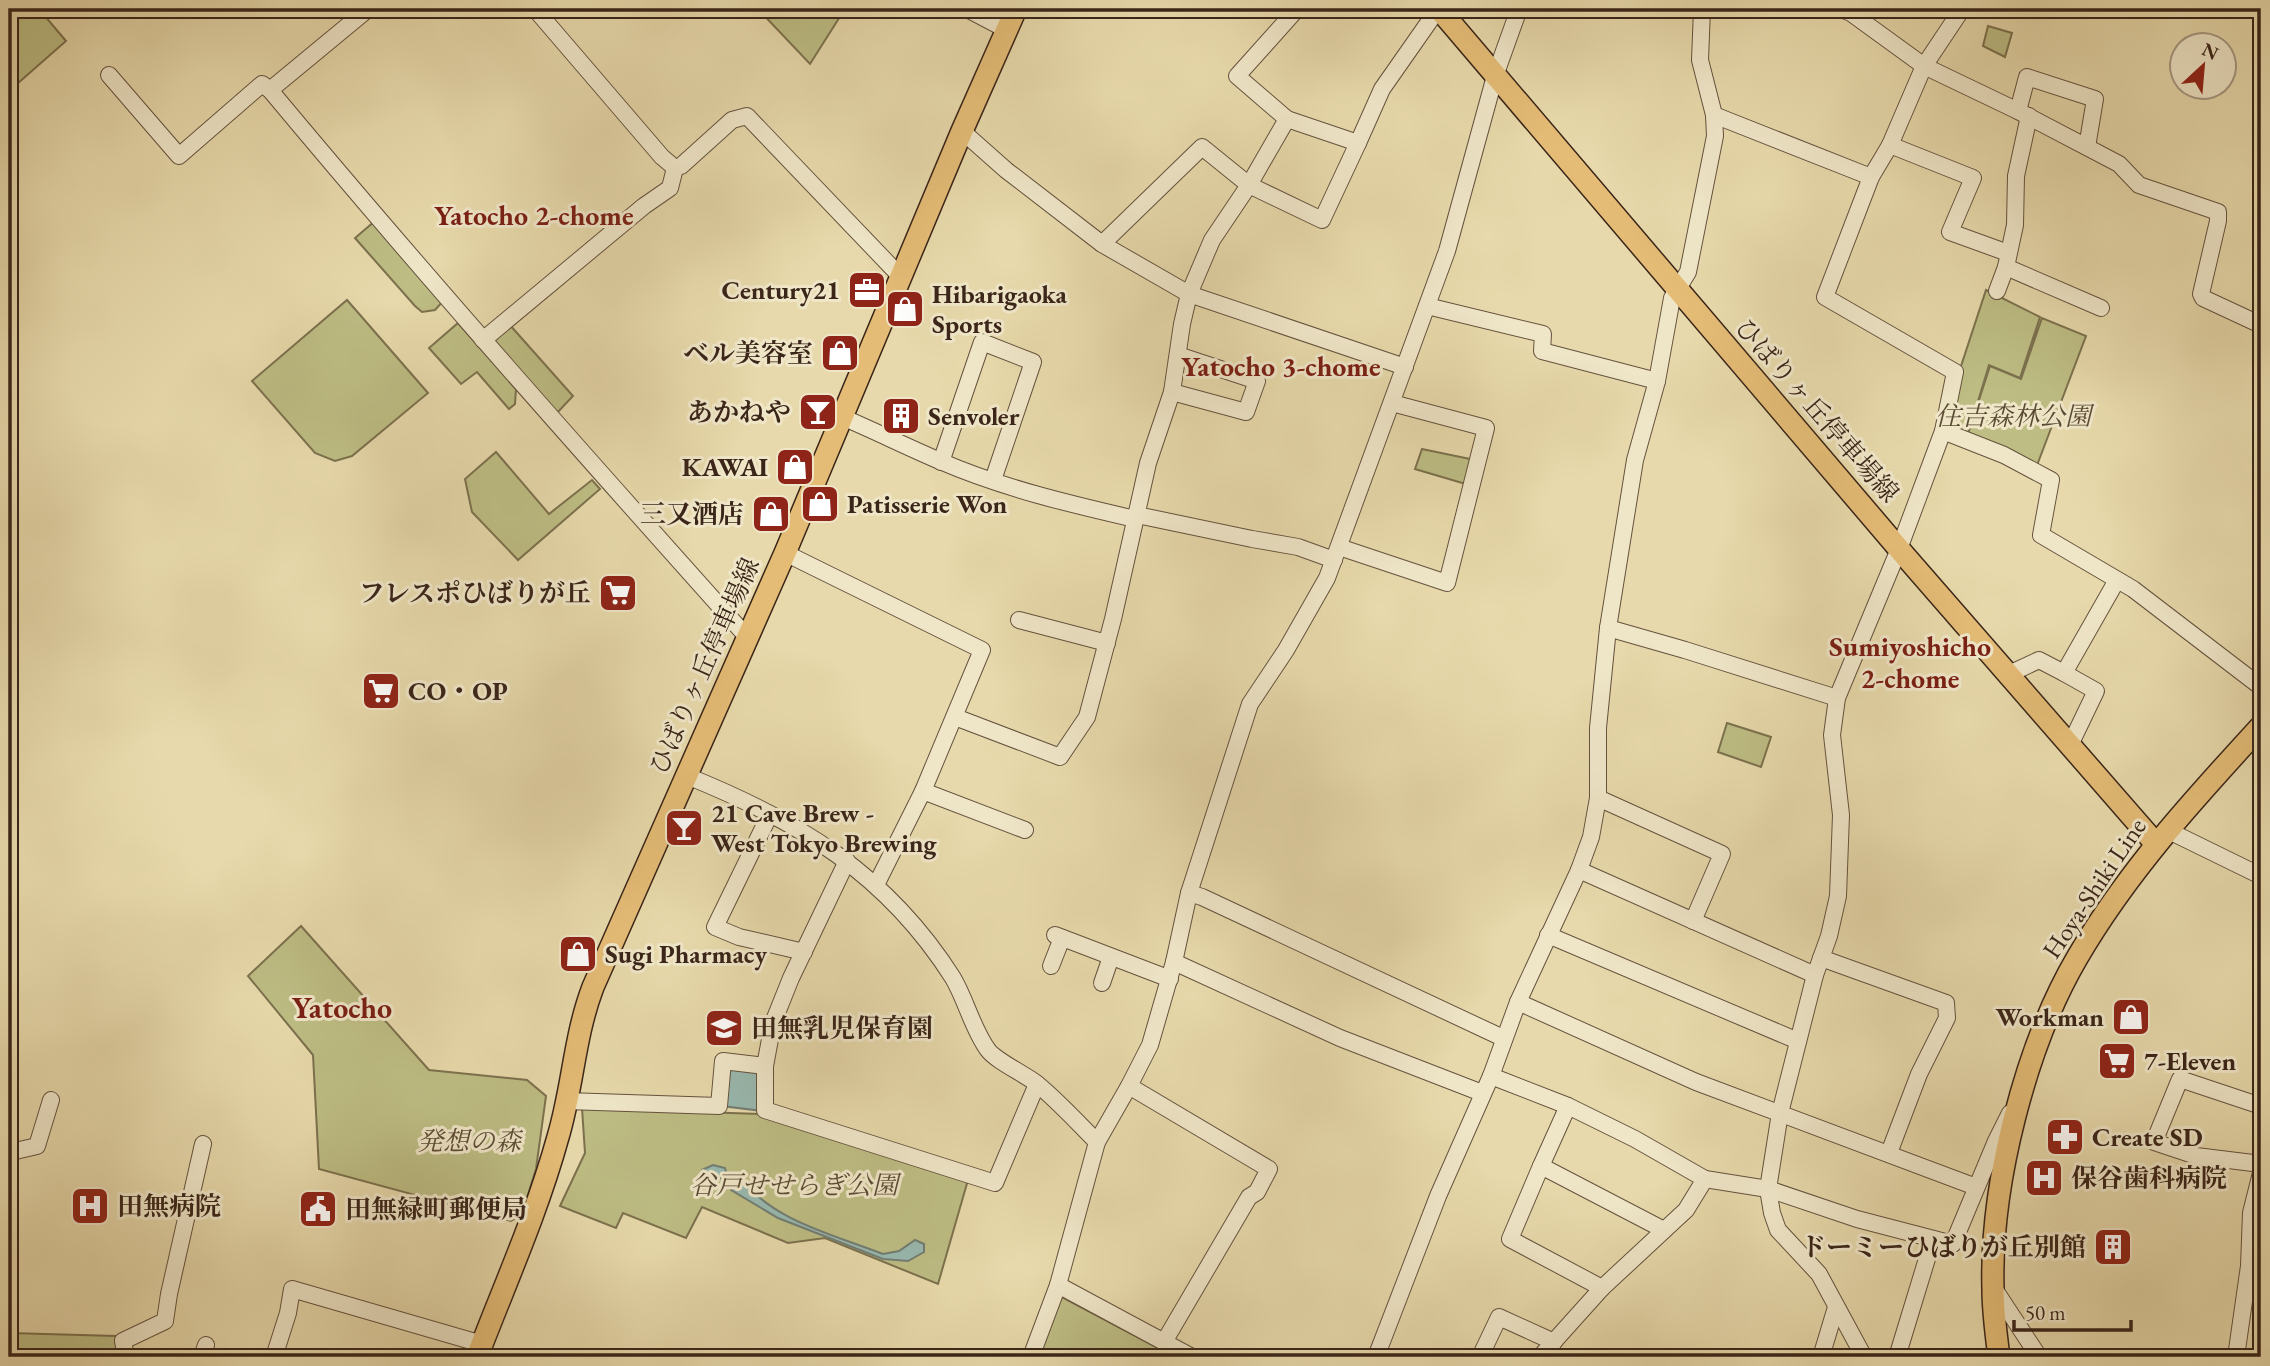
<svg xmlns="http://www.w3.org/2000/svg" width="2270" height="1366" font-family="'EB Garamond','Noto Serif JP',serif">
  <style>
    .green { fill: #bdbd84; stroke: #7c714e; stroke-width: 2 }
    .water { fill: #98b9b0; stroke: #727e74; stroke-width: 2 }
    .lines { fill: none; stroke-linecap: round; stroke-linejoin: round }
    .minor-casing { stroke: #65523e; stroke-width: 18 }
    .major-casing { stroke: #3a2519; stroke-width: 24 }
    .minor { stroke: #efe6c8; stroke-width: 16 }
    .major { stroke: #e4bc76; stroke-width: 21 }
    .labels { text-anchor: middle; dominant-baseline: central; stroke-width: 6; stroke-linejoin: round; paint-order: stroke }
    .poi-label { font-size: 26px; font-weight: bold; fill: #3a2519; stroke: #efe6c8; text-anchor: start }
    .street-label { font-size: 26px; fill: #3a2519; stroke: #efe6c8 }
    .park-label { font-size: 26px; font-style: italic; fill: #5b4b34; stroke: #efe6c8 }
    .neighbourhood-label { font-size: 28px; font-weight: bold; fill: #7a1f14; stroke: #efe6c8 }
    .quarter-label { font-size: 30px; font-weight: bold; fill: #7a1f14; stroke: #efe6c8 }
  </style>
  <rect width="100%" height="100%" fill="#e7d9ab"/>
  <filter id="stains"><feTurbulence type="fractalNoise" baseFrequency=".00286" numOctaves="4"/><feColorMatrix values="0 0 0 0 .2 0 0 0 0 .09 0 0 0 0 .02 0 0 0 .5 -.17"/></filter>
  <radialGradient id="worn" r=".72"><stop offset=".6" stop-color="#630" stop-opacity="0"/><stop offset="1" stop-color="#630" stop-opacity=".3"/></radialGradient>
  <g class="green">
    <path d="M9,9H39L66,41L9,91Z"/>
    <path d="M758,9H833L841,15L810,64Z"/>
    <path d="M1988,26L2012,33L2005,57L1983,46Z"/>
    <path d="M375,221L444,300L435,310L422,312L415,306L355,238Z"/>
    <path d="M1986,290L2040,317L2020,378L1989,365L1968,434L1990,366L2021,379L2042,318L2086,336L2036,468L1942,424Z"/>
    <path d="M347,300L428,393L352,456L335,461L315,453L252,381Z"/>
    <path d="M458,323L516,389L515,404L509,409L477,372L461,384L429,348Z"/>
    <path d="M509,324L573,396L555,415L489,340Z"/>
    <path d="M1422,449L1475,460L1469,485L1415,469Z"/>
    <path d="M496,452L549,514L592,480L600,489L518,560L472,512L465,479Z"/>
    <path d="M1727,723L1771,737L1761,767L1718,752Z"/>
    <path d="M301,926L429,1070L527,1080L546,1096L536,1169L522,1214L511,1221L319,1169L313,1055L248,976Z"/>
    <path d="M582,1108L760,1114L968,1180L938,1284L825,1238L788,1243L702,1207L686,1238L623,1213L616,1228L560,1206L585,1153Z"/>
    <path d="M1060,1296L1160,1349L1156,1357H1037Z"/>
    <path d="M9,1333L116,1336L121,1357H9Z"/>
  </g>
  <g class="water">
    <path d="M725,1065L761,1070L763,1111L722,1106Z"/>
    <path d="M713,1165L725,1168L726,1172L734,1177L740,1176C769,1220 835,1235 883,1254L899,1251L915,1240L924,1244V1252L908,1261L883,1259L778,1218L731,1190V1182L723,1177L717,1179L702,1176V1170Z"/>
  </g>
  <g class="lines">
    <defs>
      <g id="minor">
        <path d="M535,9L662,157L675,168"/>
        <path d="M967,9L1007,30"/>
        <path d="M1841,9L1851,13L1924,66L2018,111L2119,164L2139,185L2218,212V221L2201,294L2203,298L2261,325"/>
        <path d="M109,75L179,156L262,84L270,90C425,276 586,457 748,638"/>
        <path d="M270,90L368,9"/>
        <path d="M2018,111L2027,77L2095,99L2087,147"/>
        <path d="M1714,115L1871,177"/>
        <path d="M962,131L1006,170L1102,244L1189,294L1405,367"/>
        <path d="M1358,143L1382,89L1438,9"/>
        <path d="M1890,145L1973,178L1950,232L2008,253"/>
        <path d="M1102,244L1202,147L1249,185L1322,220L1358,143L1287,119L1237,76L1297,9"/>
        <path d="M2006,267L2101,308"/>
        <path d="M1997,291L2006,267L2015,225L2016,176L2029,116"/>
        <path d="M1427,306L1543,334L1542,351L1657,381"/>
        <path d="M483,340L644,206L670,188L675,168L681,166L732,120L747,116L901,277"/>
        <path d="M1172,392L1246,412L1257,381L1178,355"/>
        <path d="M842,417C875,431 907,447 940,461C1002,488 1070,504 1135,519"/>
        <path d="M1943,431L2004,455L2051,480L2041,535L2133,589L2261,687"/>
        <path d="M941,462L982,342L1033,362L993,480"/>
        <path d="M1137,515L1252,539L1298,547L1334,560"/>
        <path d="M1339,547L1447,583L1486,428L1392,403"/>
        <path d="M785,553L982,650L923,791L876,885"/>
        <path d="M1019,620L1107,643"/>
        <path d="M1608,628L1685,650L1837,698"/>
        <path d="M2064,673L2096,691L2070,745"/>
        <path d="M2009,674L2039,660L2064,673L2117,580"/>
        <path d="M955,717L1060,757L1087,717L1113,619L1148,463L1172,392L1182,324L1189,294L1212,240L1249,185L1287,119"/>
        <path d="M687,776C799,821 887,874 953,978C966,1000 973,1030 988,1050C995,1060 1024,1074 1036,1083C1058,1101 1077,1122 1097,1142"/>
        <path d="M923,791L1025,830"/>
        <path d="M1598,798L1722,854L1693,921"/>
        <path d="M770,814L715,927L739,937L804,952"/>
        <path d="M2167,830L2261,876"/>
        <path d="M1579,870L1815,975"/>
        <path d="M1189,893L1202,897L1503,1038"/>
        <path d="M1055,935L1170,979"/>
        <path d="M1548,935L1798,1041"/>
        <path d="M1821,958L1946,1003L1947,1018L1919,1074L1889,1153"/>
        <path d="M1174,962L1340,1038L1482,1093"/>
        <path d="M1051,966L1062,938"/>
        <path d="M1102,983L1111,957"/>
        <path d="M1518,1002L1696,1082L1976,1187"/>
        <path d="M765,1066V1110L995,1183L1037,1084"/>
        <path d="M1491,1076L1568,1106L1635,1139L1705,1179L1768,1189L1857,1219L1953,1244L1996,1141L2010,1113"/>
        <path d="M1129,1086L1269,1169L1257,1192L1249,1197L1164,1342"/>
        <path d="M566,1101L719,1106L723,1061L765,1066L773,1023L791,978L847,861"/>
        <path d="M1568,1106L1541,1166L1664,1230"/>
        <path d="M2261,1106L2180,1079L2154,1142L2196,1156L2261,1164"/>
        <path d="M9,1155L11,1152L37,1146L51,1100"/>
        <path d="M1541,1166L1510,1239L1602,1288"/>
        <path d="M1058,1285L1192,1357"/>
        <path d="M1993,1287L2039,1357"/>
        <path d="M126,1357L123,1341L165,1321L169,1294L203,1144"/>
        <path d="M202,1357L206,1345"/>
        <path d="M274,1357L288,1313L292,1289L482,1344"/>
        <path d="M1031,1357L1058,1285L1097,1142L1129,1086L1150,1045L1174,962L1189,893L1250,704L1286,650L1327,578L1447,251L1495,76L1519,9"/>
        <path d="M1376,1357L1438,1196L1491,1076L1518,1002L1579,870L1591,837L1598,798V728L1608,628L1635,460L1657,381L1672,298L1688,272L1715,136L1714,115L1700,60L1702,9"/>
        <path d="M1480,1357L1499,1317L1554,1342"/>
        <path d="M1540,1357L1602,1288L1686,1210L1705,1179"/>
        <path d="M1821,1357L1836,1307"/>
        <path d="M1864,1357L1819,1274L1778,1230L1772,1213L1768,1189L1780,1113L1815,975L1829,936L1838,896L1841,815L1832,735L1837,698L1899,549L1943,431L1955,372L1825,297L1871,177L1890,145L1924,66L1962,9"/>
        <path d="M1897,1357L1933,1239"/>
        <path d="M2236,1357L2249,1266L2251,1213L2261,1173"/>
        <path d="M2257,1357L2261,1354"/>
      </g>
      <g id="major">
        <path d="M1439,9L1899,549L2156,844"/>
        <path d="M477,1357C505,1284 537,1213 558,1137C573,1087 574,1037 593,987L785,553L962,131L1016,9"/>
        <path d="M1999,1357C1996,1334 1993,1312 1993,1289C1990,1186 2025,1047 2077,958C2127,872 2194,799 2261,726"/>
      </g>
    </defs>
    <use href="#minor" class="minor-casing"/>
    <use href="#major" class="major-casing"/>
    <use href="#minor" class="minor"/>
    <use href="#major" class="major"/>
  </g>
  <defs>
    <symbol id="office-square" viewBox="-11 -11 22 22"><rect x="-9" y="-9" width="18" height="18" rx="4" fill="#8f2418" stroke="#efe6c8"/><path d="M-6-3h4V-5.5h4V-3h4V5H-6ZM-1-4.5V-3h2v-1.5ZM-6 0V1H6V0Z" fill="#fff"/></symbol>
    <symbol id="shop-square" viewBox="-11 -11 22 22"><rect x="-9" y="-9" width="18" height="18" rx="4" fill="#8f2418" stroke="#efe6c8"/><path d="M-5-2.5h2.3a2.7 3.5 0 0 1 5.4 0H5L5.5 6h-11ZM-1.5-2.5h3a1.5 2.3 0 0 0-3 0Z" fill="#fff"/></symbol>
    <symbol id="bar-square" viewBox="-11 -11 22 22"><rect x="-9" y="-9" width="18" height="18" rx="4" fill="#8f2418" stroke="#efe6c8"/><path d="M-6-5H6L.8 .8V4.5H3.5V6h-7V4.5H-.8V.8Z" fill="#fff"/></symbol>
    <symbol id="building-square" viewBox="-11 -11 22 22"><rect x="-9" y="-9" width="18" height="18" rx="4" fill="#8f2418" stroke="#efe6c8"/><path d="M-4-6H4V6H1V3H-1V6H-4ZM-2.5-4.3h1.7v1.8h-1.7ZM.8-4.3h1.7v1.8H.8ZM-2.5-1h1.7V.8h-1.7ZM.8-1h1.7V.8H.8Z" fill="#fff"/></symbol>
    <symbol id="supermarket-square" viewBox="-11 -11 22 22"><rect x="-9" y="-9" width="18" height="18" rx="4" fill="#8f2418" stroke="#efe6c8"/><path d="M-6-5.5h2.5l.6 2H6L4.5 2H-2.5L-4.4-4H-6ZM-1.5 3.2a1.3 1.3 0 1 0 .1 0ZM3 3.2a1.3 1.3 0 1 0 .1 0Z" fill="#fff"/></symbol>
    <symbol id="school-square" viewBox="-11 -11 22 22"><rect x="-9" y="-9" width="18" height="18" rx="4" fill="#8f2418" stroke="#efe6c8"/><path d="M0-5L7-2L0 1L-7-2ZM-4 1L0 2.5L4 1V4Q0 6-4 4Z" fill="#fff"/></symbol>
    <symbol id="pharmacy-square" viewBox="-11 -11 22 22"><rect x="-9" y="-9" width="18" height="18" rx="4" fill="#8f2418" stroke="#efe6c8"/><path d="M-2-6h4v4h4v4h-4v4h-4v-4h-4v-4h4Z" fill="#fff"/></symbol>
    <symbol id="hospital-square" viewBox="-11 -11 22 22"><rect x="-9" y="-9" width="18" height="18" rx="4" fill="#8f2418" stroke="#efe6c8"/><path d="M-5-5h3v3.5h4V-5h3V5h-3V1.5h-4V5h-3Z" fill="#fff"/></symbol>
    <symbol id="civic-square" viewBox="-11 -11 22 22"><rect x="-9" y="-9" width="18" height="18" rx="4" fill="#8f2418" stroke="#efe6c8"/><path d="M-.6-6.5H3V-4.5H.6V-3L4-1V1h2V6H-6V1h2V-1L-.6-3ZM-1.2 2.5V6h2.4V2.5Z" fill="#fff"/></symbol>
  </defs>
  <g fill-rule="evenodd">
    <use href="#office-square" x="845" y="268" width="44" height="44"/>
    <use href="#shop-square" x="883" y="287" width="44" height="44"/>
    <use href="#shop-square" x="818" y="331" width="44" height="44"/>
    <use href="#bar-square" x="796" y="390" width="44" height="44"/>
    <use href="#building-square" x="879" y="394" width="44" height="44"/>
    <use href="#shop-square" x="773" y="445" width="44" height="44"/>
    <use href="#shop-square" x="798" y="482" width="44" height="44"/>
    <use href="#shop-square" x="749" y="492" width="44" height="44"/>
    <use href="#supermarket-square" x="596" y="571" width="44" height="44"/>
    <use href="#supermarket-square" x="359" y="669" width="44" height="44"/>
    <use href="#bar-square" x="662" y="806" width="44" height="44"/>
    <use href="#shop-square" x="556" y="932" width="44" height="44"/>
    <use href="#shop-square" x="2109" y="995" width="44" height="44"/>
    <use href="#school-square" x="702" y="1006" width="44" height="44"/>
    <use href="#supermarket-square" x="2095" y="1039" width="44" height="44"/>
    <use href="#pharmacy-square" x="2043" y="1115" width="44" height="44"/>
    <use href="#hospital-square" x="2022" y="1156" width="44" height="44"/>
    <use href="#hospital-square" x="68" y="1184" width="44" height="44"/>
    <use href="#civic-square" x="296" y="1187" width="44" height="44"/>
    <use href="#building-square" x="2091" y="1225" width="44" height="44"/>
  </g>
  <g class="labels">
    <g class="poi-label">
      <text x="840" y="290" text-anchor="end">Century21</text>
      <text x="932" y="294">Hibarigaoka<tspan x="932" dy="30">Sports</tspan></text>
      <text x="813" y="353" text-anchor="end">ベル美容室</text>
      <text x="791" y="412" text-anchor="end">あかねや</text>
      <text x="928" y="416">Senvoler</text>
      <text x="768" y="467" text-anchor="end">KAWAI</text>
      <text x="847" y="504">Patisserie Won</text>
      <text x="744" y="514" text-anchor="end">三又酒店</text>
      <text x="591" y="593" text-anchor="end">フレスポひばりが丘</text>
      <text x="408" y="691">CO・OP</text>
      <text x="711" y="813">21 Cave Brew -<tspan x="711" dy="30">West Tokyo Brewing</tspan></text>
      <text x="605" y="954">Sugi Pharmacy</text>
      <text x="2104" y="1017" text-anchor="end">Workman</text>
      <text x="751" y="1028">田無乳児保育園</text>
      <text x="2144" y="1061">7-Eleven</text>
      <text x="2092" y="1137">Create SD</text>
      <text x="2071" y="1178">保谷歯科病院</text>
      <text x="117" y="1206">田無病院</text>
      <text x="345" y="1209">田無緑町郵便局</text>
      <text x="2086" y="1247" text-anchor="end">ドーミーひばりが丘別館</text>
    </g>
    <g class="street-label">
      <text transform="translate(1817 410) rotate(49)">ひばりヶ丘停車場線</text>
      <text transform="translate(704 666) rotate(-66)">ひばりヶ丘停車場線</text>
      <text transform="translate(2094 888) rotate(-56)">Hoya-Shiki Line</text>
    </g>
    <g class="park-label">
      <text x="2013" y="416">住吉森林公園</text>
      <text x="469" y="1141">発想の森</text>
      <text x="794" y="1185">谷戸せせらぎ公園</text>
    </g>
    <g class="neighbourhood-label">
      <text x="534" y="215">Yatocho 2-chome</text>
      <text x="1281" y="366">Yatocho 3-chome</text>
      <text x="1910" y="646">Sumiyoshicho<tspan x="1910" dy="32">2-chome</tspan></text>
    </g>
    <g class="quarter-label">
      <text x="342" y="1007">Yatocho</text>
    </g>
  </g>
  <rect width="2270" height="1366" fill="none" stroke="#e7d9ab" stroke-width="35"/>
  <rect x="10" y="10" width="2249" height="1345" fill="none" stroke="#3a2519" stroke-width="3.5"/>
  <rect x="18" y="18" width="2235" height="1331" fill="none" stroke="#3a2519" stroke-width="2"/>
  <g transform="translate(2203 66) rotate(26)"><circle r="33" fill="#efe6c8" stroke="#a79982" stroke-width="2"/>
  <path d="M0-5L12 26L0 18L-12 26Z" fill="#8f2418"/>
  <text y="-10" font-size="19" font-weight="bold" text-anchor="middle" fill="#3a2519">N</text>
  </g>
  <path d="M2014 1320v10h117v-10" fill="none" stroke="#3a2519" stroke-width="3.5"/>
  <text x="2025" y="1320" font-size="21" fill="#3a2519" stroke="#efe6c8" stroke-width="5" paint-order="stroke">50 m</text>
  <rect width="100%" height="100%" filter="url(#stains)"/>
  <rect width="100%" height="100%" fill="url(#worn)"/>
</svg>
